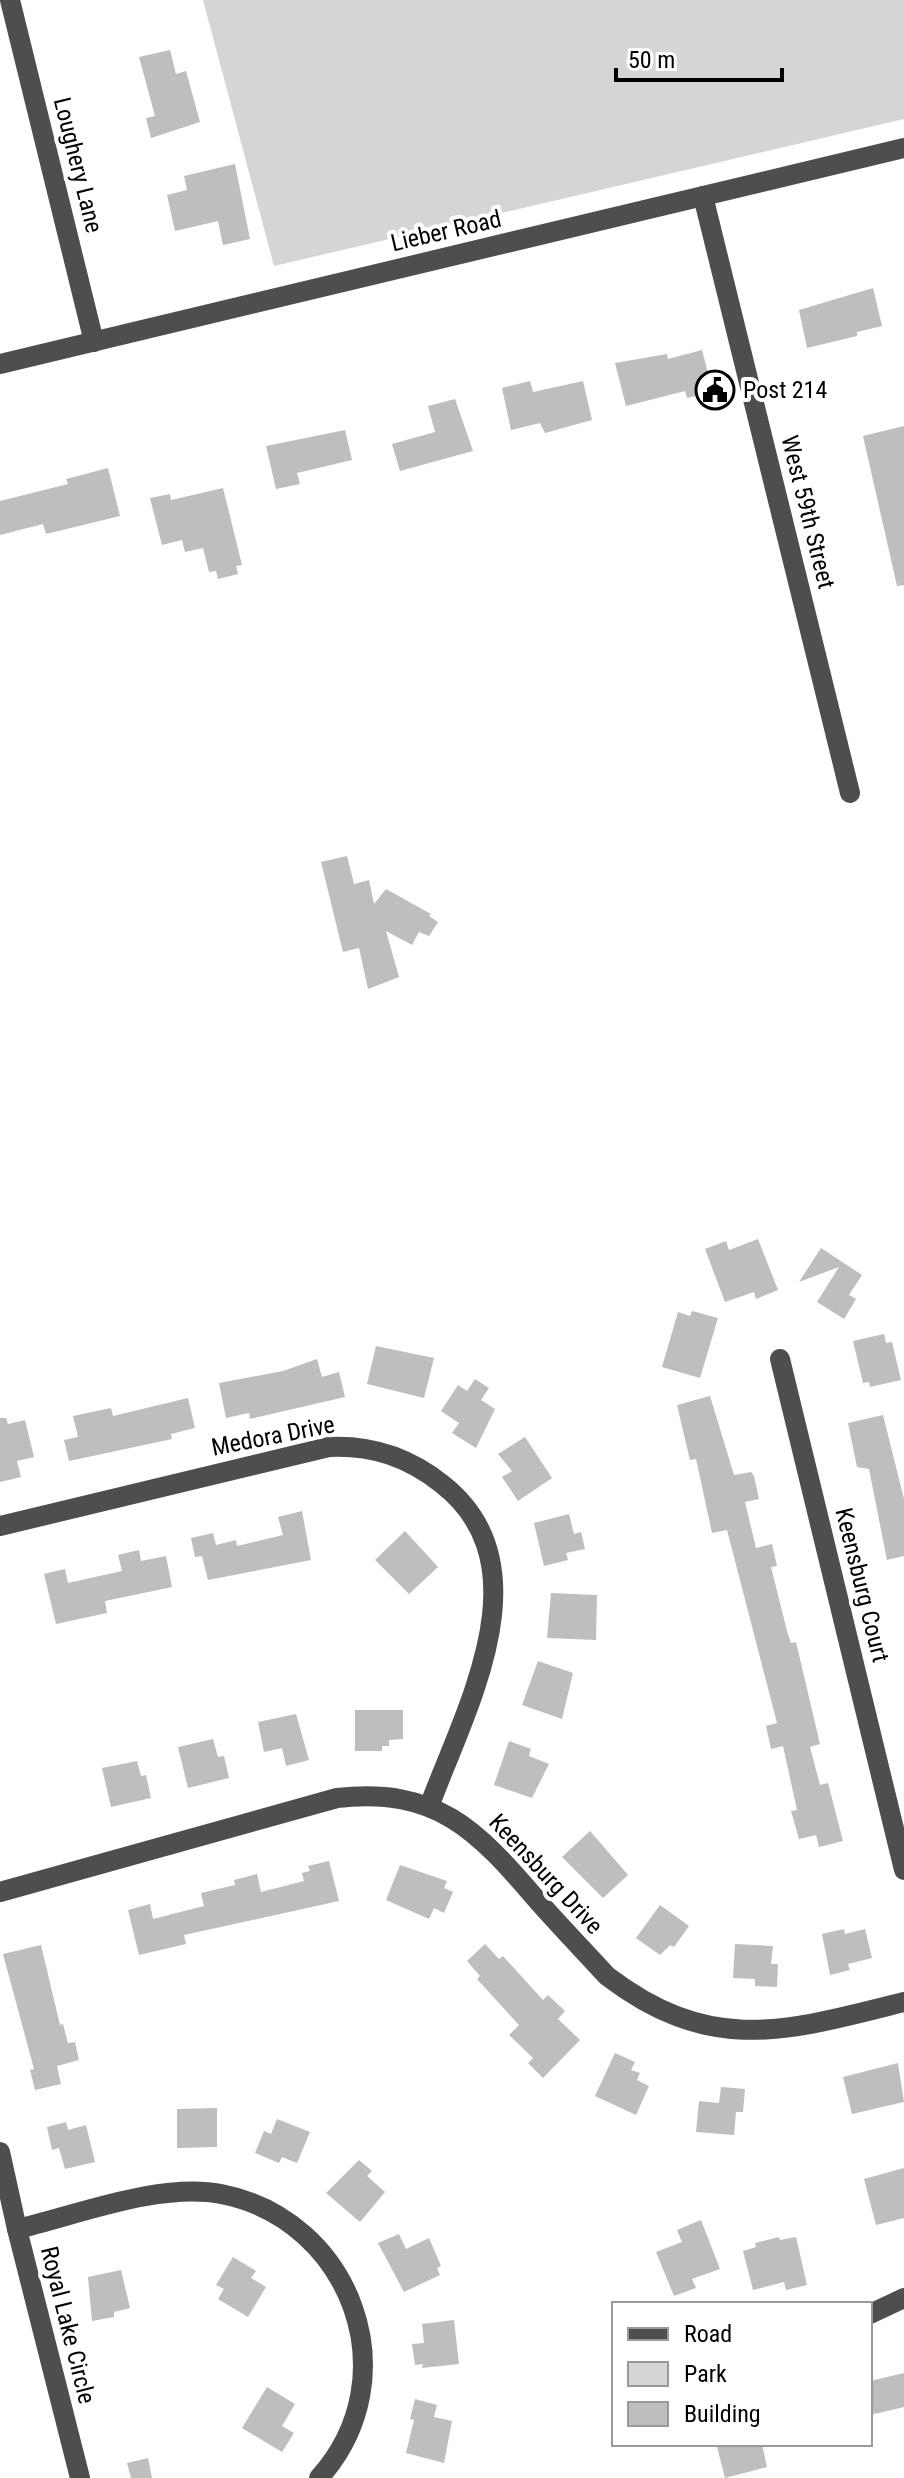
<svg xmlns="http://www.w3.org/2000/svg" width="904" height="2478" font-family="'Roboto Condensed',sans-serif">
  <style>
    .green { fill: #d5d5d5 }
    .building { fill: #bebebe }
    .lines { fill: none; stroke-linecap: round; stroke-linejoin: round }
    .minor { stroke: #4e4e4e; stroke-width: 20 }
    .labels { text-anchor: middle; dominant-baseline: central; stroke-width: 8; stroke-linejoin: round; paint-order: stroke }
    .street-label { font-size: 24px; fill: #000; stroke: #fff }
    .poi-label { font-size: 24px; fill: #000; stroke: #fff; text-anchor: start }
  </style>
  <rect width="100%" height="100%" fill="#fff"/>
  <path class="green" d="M203,0H904V119L274,266Z"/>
  <g class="building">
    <path d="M170,50L176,74L186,71L200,122L151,138L146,118L155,116L139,57Z"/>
    <path d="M235,164L250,239L223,245L218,221L175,231L167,195L187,190L184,176Z"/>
    <path d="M873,288L882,326L857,332V336L807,348L799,310Z"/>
    <path d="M702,350L713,392L687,398L685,391L626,406L615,363L667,354L668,359Z"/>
    <path d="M530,381L533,392L583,381L592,420L545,433L540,423L511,430L502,388Z"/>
    <path d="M455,399L473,451L400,471L392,444L435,432L428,406Z"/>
    <path d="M904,426V585L897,586L863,436Z"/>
    <path d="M345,430L352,460L297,473L300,484L276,489L266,446Z"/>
    <path d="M108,468L120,516L46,534L43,524L0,535V501L68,484L66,479Z"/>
    <path d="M223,488L242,565L236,566L238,574L218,579L216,571L209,572L203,548L185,552L182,540L162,545L150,498L170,494L171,500Z"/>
    <path d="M347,856L354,884L369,880L374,904L386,889L431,914L429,916L438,922L429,936L419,932L412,945L386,931L399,977L368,989L359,948L343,952L321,862Z"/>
    <path d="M758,1239L778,1290L756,1299L754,1292L725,1302L705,1249L726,1241L729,1250Z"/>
    <path d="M821,1248L862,1275L849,1295L856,1299L844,1319L817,1302L839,1267L799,1282Z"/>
    <path d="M692,1311L718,1318L700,1378L662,1367L678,1312L690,1316Z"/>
    <path d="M884,1334L886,1343L892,1342L901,1380L870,1387L869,1382L863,1383L853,1341Z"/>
    <path d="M376,1346L434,1358L424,1398L367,1384Z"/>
    <path d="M317,1359L322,1377L339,1372L345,1397L250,1419L249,1413L226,1418L219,1383L283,1371Z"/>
    <path d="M475,1379L489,1388L481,1400L495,1409L476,1448L452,1433L459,1423L441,1411L458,1385L467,1391Z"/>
    <path d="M710,1396L734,1475L751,1472L754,1476L759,1499L745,1502L756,1548L772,1544L777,1566L771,1567L787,1631L791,1643L796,1642L820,1744L810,1747L820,1785L828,1783L843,1841L819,1847L816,1835L799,1839L791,1811L797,1810L783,1746L771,1749L766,1726L777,1723L727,1530L712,1533L696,1459L690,1460L677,1405Z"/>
    <path d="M188,1398L195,1428L171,1434L172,1439L69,1461L64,1440L78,1437L73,1416L111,1408L113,1416Z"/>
    <path d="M883,1415L904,1499V1556L887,1560L869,1469L857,1467L848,1423Z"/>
    <path d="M0,1418H6L8,1424L25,1420L34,1457L17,1461L21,1477L0,1482Z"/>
    <path d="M525,1437L552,1478L518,1501L502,1477L512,1471L498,1454Z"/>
    <path d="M302,1511L311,1560L208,1580L202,1556L195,1557L191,1538L213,1533L216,1545L236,1540L237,1546L283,1535L278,1517Z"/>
    <path d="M569,1514L574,1534L581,1532L585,1549L566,1553L568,1560L544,1566L534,1523Z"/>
    <path d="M405,1531L438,1567L409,1594L375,1560Z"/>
    <path d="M139,1550L141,1561L166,1556L172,1587L105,1601L107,1613L56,1624L44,1574L65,1569L68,1583L122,1571L118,1555Z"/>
    <path d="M551,1593L597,1595L596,1640L547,1638Z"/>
    <path d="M538,1661L573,1673L562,1719L522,1705Z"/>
    <path d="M355,1710H403V1739L389,1740V1746H382V1751H355Z"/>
    <path d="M296,1714L309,1760L286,1766L282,1748L264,1752L258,1722Z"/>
    <path d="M213,1739L218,1757L224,1756L229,1778L188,1788L178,1747Z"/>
    <path d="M509,1741L531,1749L529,1756L549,1764L532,1798L494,1785Z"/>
    <path d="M137,1761L141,1776L146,1775L151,1798L111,1807L102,1768Z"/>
    <path d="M590,1831L628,1875L603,1898L562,1857Z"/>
    <path d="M329,1861L339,1901L184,1935L186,1944L139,1955L128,1910L150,1904L153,1919L204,1906L201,1893L235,1885L234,1880L257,1874L261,1892L304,1881L302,1873L310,1871L308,1866Z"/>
    <path d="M400,1865L447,1881L444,1888L453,1892L444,1913L434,1908L429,1919L386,1900Z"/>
    <path d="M660,1905L689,1926L674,1947L670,1945L660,1955L636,1938Z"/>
    <path d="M844,1929L845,1934L865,1929L872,1958L848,1964L850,1970L830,1975L822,1934Z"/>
    <path d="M485,1944L499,1959L503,1956L543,2000L548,1995L565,2011L558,2019L580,2040L543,2078L528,2063L533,2058L509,2035L519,2025L477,1979L480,1976L467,1961Z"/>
    <path d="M735,1944L773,1946L771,1964H778L777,1987L755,1986V1979L733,1978Z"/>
    <path d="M41,1945L60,2025L63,2024L68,2043L75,2042L79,2060L57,2066L61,2084L35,2090L30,2070L34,2069L3,1954Z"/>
    <path d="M615,2053L635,2062L631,2070L640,2073L637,2080L649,2086L636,2115L595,2096Z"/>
    <path d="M898,2063L904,2102L852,2114L843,2077Z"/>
    <path d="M721,2087L745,2089L743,2112H736L734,2135L696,2132L699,2101L719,2103Z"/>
    <path d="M217,2108V2147L177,2148V2109Z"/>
    <path d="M277,2119L310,2132L297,2163L282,2157L279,2163L255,2153L264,2131L271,2134Z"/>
    <path d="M66,2122L68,2130L86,2125L95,2162L65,2169L59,2148L52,2150L47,2127Z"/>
    <path d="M359,2160L372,2171L367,2176L385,2192L360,2222L326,2193Z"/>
    <path d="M904,2168V2218L876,2225L864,2179Z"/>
    <path d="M701,2220L720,2269L692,2279L696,2288L674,2296L656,2252L682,2242L677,2230Z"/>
    <path d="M399,2234L406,2249L429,2238L441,2266L437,2268L440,2275L404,2292L378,2243Z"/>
    <path d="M779,2237L780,2240L796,2237L807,2285L786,2290L784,2282L753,2290L743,2251L756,2247L755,2243Z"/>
    <path d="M233,2257L256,2271L251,2278L266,2287L248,2317L218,2299L224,2289L216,2285Z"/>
    <path d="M121,2270L130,2308L114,2312V2317L92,2321L88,2277Z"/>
    <path d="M454,2320L459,2364L422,2368L423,2364L415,2365L412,2344L424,2343L422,2324Z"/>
    <path d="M904,2373V2407L870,2415V2381Z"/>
    <path d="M267,2387L295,2404L282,2426L294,2433L282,2452L242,2428Z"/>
    <path d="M415,2399L437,2405L434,2417L452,2421L444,2463L406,2453L414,2420L410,2419Z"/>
    <path d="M730,2444H762L767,2467L725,2478L717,2447Z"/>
    <path d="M148,2458L152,2478H131L127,2463Z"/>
  </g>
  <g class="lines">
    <g class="minor">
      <path d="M10,0L94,342"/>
      <path d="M703,196L850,793"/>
      <path d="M0,364L904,148"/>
      <path d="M780,1359L904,1870"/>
      <path d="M0,1526L329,1447C372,1445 408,1457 442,1484C547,1566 464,1711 429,1807"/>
      <path d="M0,1892L337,1798C437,1787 477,1830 537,1900C560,1926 584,1951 607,1976C712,2056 787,2031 904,2002"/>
      <path d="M0,2152L17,2229"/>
      <path d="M870,2314L904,2298"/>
      <path d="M80,2478L17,2229C77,2215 160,2182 221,2194C351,2219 410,2377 319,2478"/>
    </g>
  </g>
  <defs>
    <symbol id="civic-ring" viewBox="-11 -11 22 22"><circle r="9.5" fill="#fff" stroke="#000" stroke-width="1.5"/><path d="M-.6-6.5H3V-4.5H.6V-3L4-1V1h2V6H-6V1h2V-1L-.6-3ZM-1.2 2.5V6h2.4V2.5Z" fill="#000"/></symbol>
  </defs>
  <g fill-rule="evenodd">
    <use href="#civic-ring" x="693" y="368" width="44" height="44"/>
  </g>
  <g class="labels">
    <g class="street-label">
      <text transform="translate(78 165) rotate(76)">Loughery Lane</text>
      <text transform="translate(446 231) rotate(-13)">Lieber Road</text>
      <text transform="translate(808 512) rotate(76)">West 59th Street</text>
      <text transform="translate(273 1436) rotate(-11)">Medora Drive</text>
      <text transform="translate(862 1585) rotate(76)">Keensburg Court</text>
      <text transform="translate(546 1874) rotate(47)">Keensburg Drive</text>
      <text transform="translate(68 2325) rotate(76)">Royal Lake Circle</text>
    </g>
    <g class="poi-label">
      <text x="743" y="390">Post 214</text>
    </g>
  </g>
  <rect x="612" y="2302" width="260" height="144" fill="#ffffff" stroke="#999999" stroke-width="2"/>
  <rect x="628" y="2328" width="40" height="12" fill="#4e4e4e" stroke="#999999" stroke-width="2"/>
  <text x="684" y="2342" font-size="24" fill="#000000">Road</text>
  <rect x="628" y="2362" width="40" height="24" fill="#d5d5d5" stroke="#999999" stroke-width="2"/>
  <text x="684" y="2382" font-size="24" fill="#000000">Park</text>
  <rect x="628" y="2402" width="40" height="24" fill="#bebebe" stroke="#999999" stroke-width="2"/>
  <text x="684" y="2422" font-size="24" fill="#000000">Building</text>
  <path d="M616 68v12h166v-12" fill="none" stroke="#000000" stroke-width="4"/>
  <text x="628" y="68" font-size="24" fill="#000000" stroke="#ffffff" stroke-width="6" paint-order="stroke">50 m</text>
</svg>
